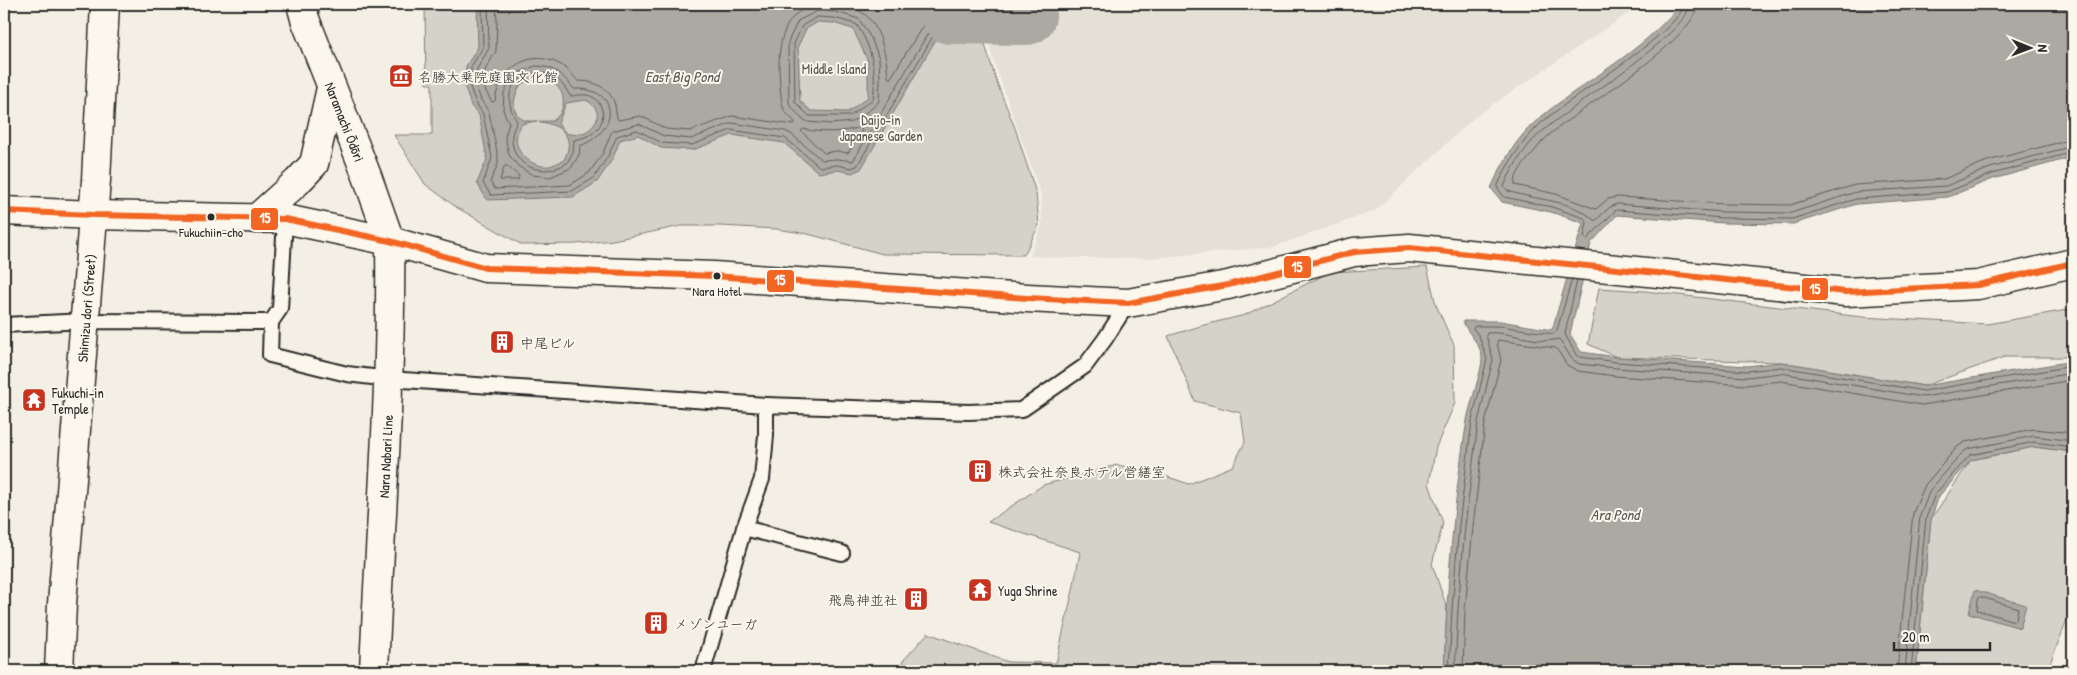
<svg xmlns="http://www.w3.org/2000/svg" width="2077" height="675" font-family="'Patrick Hand','Klee One',sans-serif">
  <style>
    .built { fill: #e4e0d6 }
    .green { fill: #d5d2c9; stroke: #807e7a }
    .water { fill: #aca9a2; stroke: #787772; fill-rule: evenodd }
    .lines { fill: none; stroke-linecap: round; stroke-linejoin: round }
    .shore { stroke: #5f5d5b; stroke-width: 1 }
    .river { stroke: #aca9a2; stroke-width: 58 }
    .service-casing { stroke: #2b2b2b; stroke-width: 18 }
    .minor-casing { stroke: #2b2b2b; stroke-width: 31 }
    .tertiary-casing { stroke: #2b2b2b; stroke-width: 31 }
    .primary-casing { stroke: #2b2b2b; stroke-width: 31 }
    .trunk-casing { stroke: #2b2b2b; stroke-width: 31 }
    .service { stroke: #fbf7ec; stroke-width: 14 }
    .minor { stroke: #fbf7ec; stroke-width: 28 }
    .tertiary { stroke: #fbf7ec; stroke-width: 28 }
    .primary { stroke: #fbf7ec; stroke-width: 28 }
    .trunk { stroke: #fbf7ec; stroke-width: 28 }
    .bus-1-casing { stroke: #fbf7ec; stroke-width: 10 }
    .bus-1 { stroke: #f26522; stroke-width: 6 }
    .bus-dot { fill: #2b2b2b; stroke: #fbf7ec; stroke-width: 2 }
    .labels { text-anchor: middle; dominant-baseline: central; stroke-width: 4; stroke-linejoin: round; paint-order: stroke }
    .bus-label { font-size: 13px; fill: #2b2b2b; stroke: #fbf7ec }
    .park-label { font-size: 14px; fill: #565552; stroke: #fbf7ec }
    .poi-label { font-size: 14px; fill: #2b2b2b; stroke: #fbf7ec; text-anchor: start }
    .street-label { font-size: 14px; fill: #2b2b2b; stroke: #fbf7ec }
    .water-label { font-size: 15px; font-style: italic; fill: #585755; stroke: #fbf7ec }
    .line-badge { stroke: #fbf7ec; stroke-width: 2 }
    .badge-label { font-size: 14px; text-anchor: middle; font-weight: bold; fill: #fff }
  </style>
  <rect width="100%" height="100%" fill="#f3efe4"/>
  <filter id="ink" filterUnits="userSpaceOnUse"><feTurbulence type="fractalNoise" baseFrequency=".02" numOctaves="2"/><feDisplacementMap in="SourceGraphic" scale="10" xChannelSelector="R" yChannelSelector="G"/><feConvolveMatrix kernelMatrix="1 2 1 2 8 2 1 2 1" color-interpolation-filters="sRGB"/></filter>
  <g filter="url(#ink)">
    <path class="built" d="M978,4H1642L1477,115L1375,211L1273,247L1150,258H1064L1030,256L1042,225L1041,194L994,62Z"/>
    <g class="green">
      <path d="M407,4H976L986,48L997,83L1015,128L1036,193L1039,225L1024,255L883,254L808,234L777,229L720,226H681L613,240L576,244L522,245L456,207L425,184L394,135H432V84H426L425,5H407Z"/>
      <path d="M1427,267L1436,305L1454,345L1455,403L1436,447L1429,484L1443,523L1432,564L1447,608L1444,671H910L902,662L928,633L1008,662L1056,663L1073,590L1080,552L988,522L1043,485L1117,465L1153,472L1189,484L1233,466L1245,442L1241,413L1195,401L1168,336L1204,325L1245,315L1330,272Z"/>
      <path d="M1599,288L1645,291L1862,317L1987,324L2073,309V357H2004L1924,386L1781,362L1617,357L1588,344Z"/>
      <path d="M2034,447L2073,452V605L2047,671H1916L1931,519L1971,460Z"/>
    </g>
    <g class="water">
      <path d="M477,4H950V15L861,169L852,173L837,170L819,173L784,143L732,135L693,150L661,148L638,135L620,140L613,158L597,182L573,197L487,200L477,183L487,159L479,115L471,106L465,88L466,66L478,47ZM818,22L833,23L853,29L868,61V97L848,112L811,111L800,101L798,46L806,29ZM537,77C562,79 573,105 553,121C546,121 529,122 524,120C509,113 514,95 521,84ZM586,100C612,114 588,141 566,133L558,124L566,103ZM535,121C559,124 577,134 564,160C559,162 554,165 549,166C532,168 513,152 517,135C518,131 520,127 522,124Z"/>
      <path d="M1680,4H2073V157L1993,179L1948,197L1857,204L1793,224L1723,223L1617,215L1591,243L1570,334L1581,352L1617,357L1747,366L1781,362L1924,386L2073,361V452L2034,447L1971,460L1939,496L1931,519L1916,671H1444C1447,588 1453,503 1467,420C1469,407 1483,368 1482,357C1480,342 1467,334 1463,321H1500L1552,330L1583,223L1551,212L1502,202L1491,188C1502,164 1515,140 1535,122C1582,81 1642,54 1680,4Z"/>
      <path d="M1975,590L2026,605L2020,628L1969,613Z"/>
    </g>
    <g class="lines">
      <g class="shore">
        <path d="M482,4L483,47L471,67L470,87L476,103L483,114L492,158L483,183L491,195L572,191L594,178L608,156L617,136L637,130L662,143L692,145L731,130L785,138L820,167L837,165L851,168L857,166L939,26L945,14V4"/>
        <path d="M488,4L489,48L477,69L476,86L481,100L489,112L498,157V164L490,182L495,189L570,185L589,173L603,153L612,131L639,124L664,136L691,139L732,123L785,131L791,134L822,160L837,159L853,161L934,23L939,13V4"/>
        <path d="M496,4L497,22L496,51L484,72L485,90L492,102L495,101C499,68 531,47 561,65C568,69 572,75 578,81C594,81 610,87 615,105C616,110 616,115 618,120L641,116L666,129L690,131L732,116L794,125L795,122L785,112L782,104C778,69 771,15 816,4"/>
        <path d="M822,4C835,5 852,5 863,13C880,24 887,58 888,77L890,79L927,19L931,11V4"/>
        <path d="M1684,4C1681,32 1561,102 1537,127C1520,145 1507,164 1497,187L1504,197L1552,207L1584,218L1587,223L1584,237L1587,239L1616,210L1723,218L1792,219L1856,199L1947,192L1992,174L2073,152"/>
        <path d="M1690,4C1689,33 1570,107 1544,130C1526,144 1514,165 1504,186L1508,191C1537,201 1573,199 1595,221L1610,207L1617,204L1723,212L1791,213L1856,192L1946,186L1990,168L2073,146"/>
        <path d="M1698,4C1696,40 1577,110 1548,136C1541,142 1535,151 1528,159C1522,166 1514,176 1515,185L1556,194L1596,209L1608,199L1618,197L1724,204L1790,205L1855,185L1944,179L1987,161L2073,139"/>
        <path d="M818,11L836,12L859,19L871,38L879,58L880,80L879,101L875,106L852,122L831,124L808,122L802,119L789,104L788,42L798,21Z"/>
        <path d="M818,17L834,18L856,24C872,46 877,72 873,99L850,116H809L795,102L794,44L802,26Z"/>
        <path d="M536,66C554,66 563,75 574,89C619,87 621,130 580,146L579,155L571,168L550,177L533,175L519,167L509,155L505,136L509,123L503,110L504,93L513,75Z"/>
        <path d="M537,72C554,73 563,82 570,96C575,96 581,94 586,95C601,96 608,117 598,128C592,136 583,138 574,140L573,152L567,163C544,178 511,168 512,137C512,132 515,126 517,121C509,110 505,91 518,80C523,76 531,74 537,72Z"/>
        <path d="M860,127L862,131L848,153L837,151L824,153L801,131L803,129C820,133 844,133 860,127Z"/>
        <path d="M507,166L519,176L518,180H500L504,167Z"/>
        <path d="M1577,280L1565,334L1576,355L1580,357L1616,362L1747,371L1781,367L1924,391L2073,366"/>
        <path d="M1981,597L2018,608L2016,620L2014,621L1977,610L1978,599Z"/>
        <path d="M1449,671L1452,608L1459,525L1472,421L1487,359L1479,336L1473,328L1475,326H1500L1553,334L1557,330L1572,279"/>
        <path d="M1455,671L1458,609L1465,526L1478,422L1493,359L1486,335L1487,333C1510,331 1538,345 1559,339L1572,359L1579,364L1616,368L1747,377L1781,373L1923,397L2073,373"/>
        <path d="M1463,671L1465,609L1473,527L1485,423L1501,360L1497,343L1498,340L1556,348L1567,365L1578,371L1615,376L1746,385L1781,381L1922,405L2073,380"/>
        <path d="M1897,671L1913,513L1925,485L1957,447L1965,442L2034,429L2073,433"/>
        <path d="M1905,671L1920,516L1930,490L1963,452L1968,449L2034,436L2073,441"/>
        <path d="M1911,671L1926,518L1935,494L1970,455L2034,442L2073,447"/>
      </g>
      <path class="river" d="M950,15L1027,16L1028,4"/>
      <defs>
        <g id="service">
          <path d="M271,322L270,355L347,374L389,379L766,405"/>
          <path d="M4,325L85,321L271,322L280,309L285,219"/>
          <path d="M744,528L842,553"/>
          <path d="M703,671L744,528L762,479L766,435V405L968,412L1021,410L1085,366L1105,339L1128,303"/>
        </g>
        <g id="minor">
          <path id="s1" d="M59,671L62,604L96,180L105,4"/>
        </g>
        <g id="tertiary">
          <path id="s2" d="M301,4L305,19L367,176L390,241"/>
          <path d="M256,219L297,182L314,164L331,88"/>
        </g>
        <g id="primary">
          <path id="s3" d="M374,671C380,528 392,385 390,241"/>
        </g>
        <path id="trunk" d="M4,211L93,215L285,219L390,241L486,268L714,276L1027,298L1128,303L1228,285L1354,252L1409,248L1846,292L1978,285L2073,263"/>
      </defs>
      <use href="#service" class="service-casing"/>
      <use href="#minor" class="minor-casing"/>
      <use href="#tertiary" class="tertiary-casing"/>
      <use href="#primary" class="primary-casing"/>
      <use href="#trunk" class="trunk-casing"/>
      <use href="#service" class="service"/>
      <use href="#minor" class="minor"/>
      <use href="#tertiary" class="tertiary"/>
      <use href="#primary" class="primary"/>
      <use href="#trunk" class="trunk"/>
      <defs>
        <path id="bus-1" d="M4,211L93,215L285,219L390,241L486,268L714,276L1027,298L1128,303L1228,285L1354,252L1409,248L1846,292L1978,285L2073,263"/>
      </defs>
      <use href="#bus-1" class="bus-1-casing"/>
      <use href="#bus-1" class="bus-1"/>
    </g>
  </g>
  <defs>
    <symbol id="museum-square" viewBox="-11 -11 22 22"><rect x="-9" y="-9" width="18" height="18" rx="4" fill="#c8321e" stroke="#fbf7ec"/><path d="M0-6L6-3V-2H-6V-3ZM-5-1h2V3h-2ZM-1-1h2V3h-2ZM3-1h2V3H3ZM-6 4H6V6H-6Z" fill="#fff"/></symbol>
    <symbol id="building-square" viewBox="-11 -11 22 22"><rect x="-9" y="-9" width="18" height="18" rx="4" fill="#c8321e" stroke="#fbf7ec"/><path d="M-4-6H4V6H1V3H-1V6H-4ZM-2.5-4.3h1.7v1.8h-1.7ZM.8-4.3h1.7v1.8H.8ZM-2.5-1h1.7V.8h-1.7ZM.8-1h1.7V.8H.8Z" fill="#fff"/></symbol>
    <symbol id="temple-square" viewBox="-11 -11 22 22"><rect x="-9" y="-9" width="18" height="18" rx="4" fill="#c8321e" stroke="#fbf7ec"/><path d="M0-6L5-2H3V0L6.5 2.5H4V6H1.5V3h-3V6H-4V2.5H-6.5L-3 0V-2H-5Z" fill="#fff"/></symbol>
  </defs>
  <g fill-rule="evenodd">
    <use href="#museum-square" x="387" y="62" width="28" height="28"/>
    <use href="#building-square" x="488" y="328" width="28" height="28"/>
    <use href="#temple-square" x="20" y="386" width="28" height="28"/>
    <use href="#building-square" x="966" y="457" width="28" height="28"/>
    <use href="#temple-square" x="966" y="576" width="28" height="28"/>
    <use href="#building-square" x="902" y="585" width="28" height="28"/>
    <use href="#building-square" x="642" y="609" width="28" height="28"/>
  </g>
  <g class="bus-dot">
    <circle cx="211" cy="217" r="4.5"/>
    <circle cx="717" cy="276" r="4.5"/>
  </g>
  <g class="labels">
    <g class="bus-label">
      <text x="211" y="232">Fukuchiin-cho</text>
      <text x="717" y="291">Nara Hotel</text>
    </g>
    <g class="park-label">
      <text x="834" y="68">Middle Island</text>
      <text x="881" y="119">Daijo-in<tspan x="881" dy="16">Japanese Garden</tspan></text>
    </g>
    <g class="poi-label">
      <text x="418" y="76">名勝大乗院庭園文化館</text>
      <text x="520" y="342">中尾ビル</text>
      <text x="52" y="392">Fukuchi-in<tspan x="52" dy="16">Temple</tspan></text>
      <text x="998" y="471">株式会社奈良ホテル営繕室</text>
      <text x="998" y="590">Yuga Shrine</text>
      <text x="898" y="599" text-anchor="end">飛鳥神並社</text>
      <text x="674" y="623">メゾンユーガ</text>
    </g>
    <g class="street-label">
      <text stroke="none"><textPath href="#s2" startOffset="126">Naramachi Ōdōri</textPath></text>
      <text stroke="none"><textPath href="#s1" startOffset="364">Shimizu dori (Street)</textPath></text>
      <text stroke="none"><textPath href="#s3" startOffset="215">Nara Nabari Line</textPath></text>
    </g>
    <g class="water-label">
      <text x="682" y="76">East Big Pond</text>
      <text x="1615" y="514">Ara Pond</text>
    </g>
  </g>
  <g class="line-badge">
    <rect x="250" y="207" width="29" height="24" rx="5" fill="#f26522"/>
    <rect x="1283" y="255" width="29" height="24" rx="5" fill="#f26522"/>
    <rect x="766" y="269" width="29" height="24" rx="5" fill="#f26522"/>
    <rect x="1801" y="277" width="28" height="24" rx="5" fill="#f26522"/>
  </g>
  <g class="badge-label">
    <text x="265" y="223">15</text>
    <text x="1297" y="272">15</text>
    <text x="780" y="285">15</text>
    <text x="1815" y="294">15</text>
  </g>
  <rect width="2077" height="675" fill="none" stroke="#fbf7ec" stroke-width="20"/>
  <rect x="10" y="10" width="2057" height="655" fill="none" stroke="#2b2b2b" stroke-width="2" filter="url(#ink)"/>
  <g transform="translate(2030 48) rotate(91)" stroke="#fbf7ec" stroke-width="4" paint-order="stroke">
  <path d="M0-4L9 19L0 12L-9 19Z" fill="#2b2b2b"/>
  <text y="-8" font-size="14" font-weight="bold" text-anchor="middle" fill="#2b2b2b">N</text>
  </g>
  <path d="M1894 642v8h96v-8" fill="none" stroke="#2b2b2b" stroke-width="2.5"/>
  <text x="1902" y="642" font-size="15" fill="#2b2b2b" stroke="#fbf7ec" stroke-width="4" paint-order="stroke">20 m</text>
</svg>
